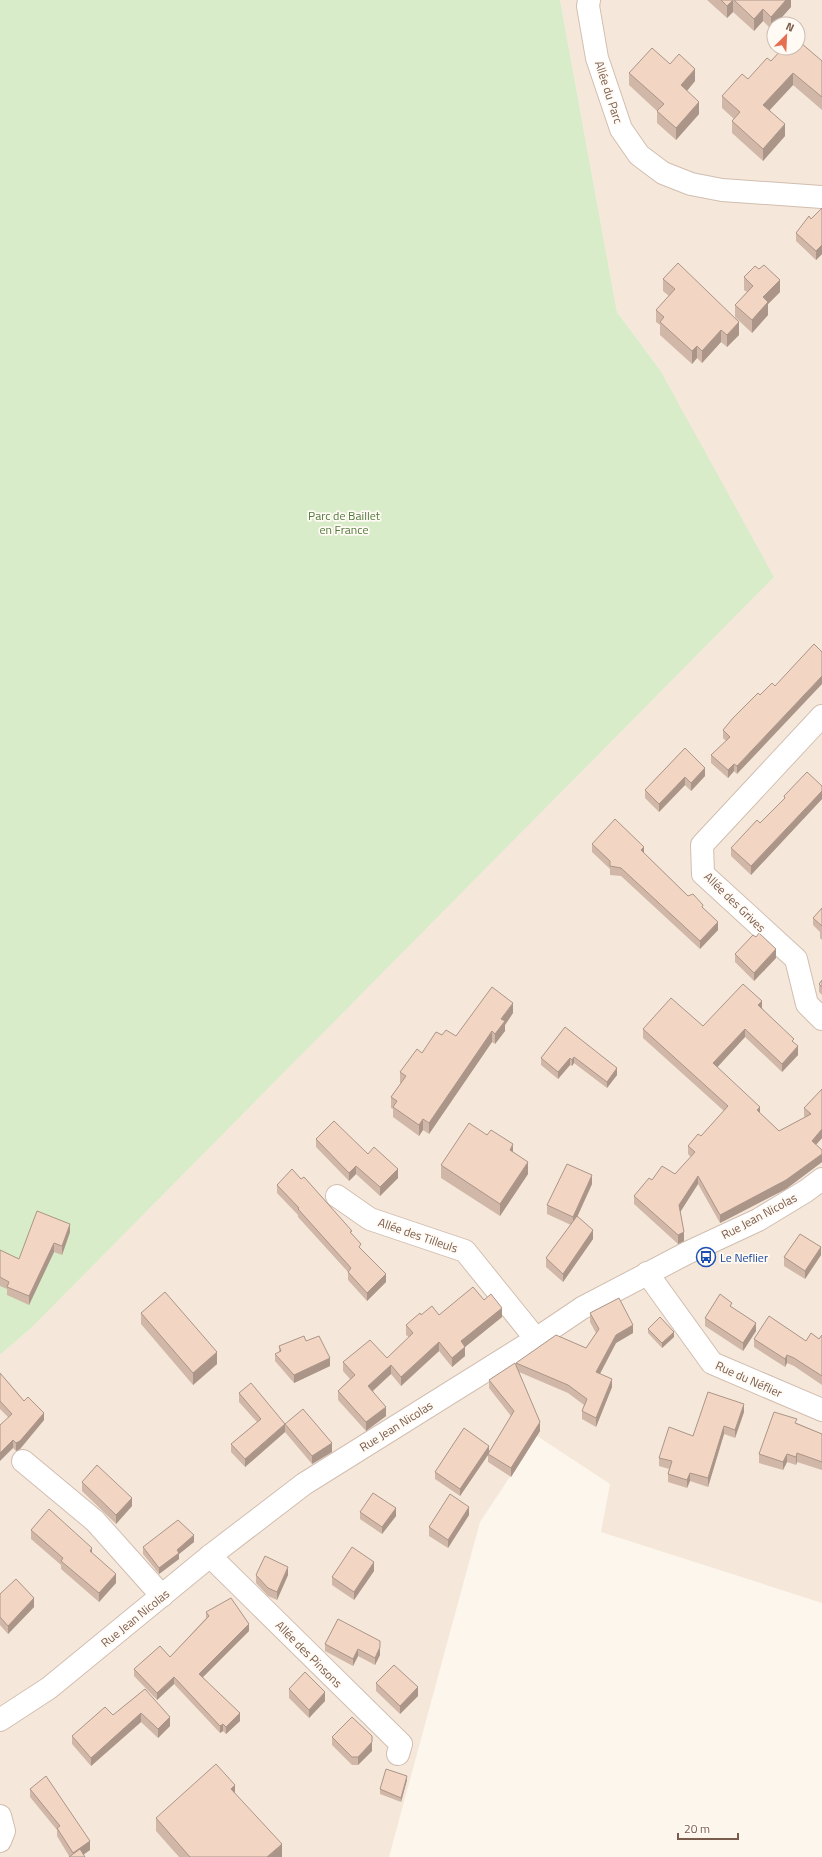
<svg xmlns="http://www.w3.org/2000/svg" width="822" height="1857" font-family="'Titillium Web',sans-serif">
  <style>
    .residential { fill: #f5e8da; fill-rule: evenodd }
    .green { fill: #d8ecc9 }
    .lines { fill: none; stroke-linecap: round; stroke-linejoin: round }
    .minor-casing { stroke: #d1beb0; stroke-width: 24 }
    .minor { stroke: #fff; stroke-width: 22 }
    .wall { fill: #d1b7a8 }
    .shaded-wall { fill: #aa9588 }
    .building { fill: #f3d5c3; stroke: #aa9588 }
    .labels { text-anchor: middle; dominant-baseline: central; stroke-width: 3.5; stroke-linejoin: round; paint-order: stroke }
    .street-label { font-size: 12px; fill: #7a5c4d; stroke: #fffaf3 }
    .park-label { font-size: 12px; fill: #537a41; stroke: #fffaf3 }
    .transit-label { font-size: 12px; fill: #164399; stroke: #fffaf3; text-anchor: start }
  </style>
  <rect width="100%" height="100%" fill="#fdf6ec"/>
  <path class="residential" d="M560,0H822V1603L601,1532L610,1484L537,1436L480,1522L389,1857H0V1355L31,1328L660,370L617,312ZM774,24H798V48H774Z"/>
  <path class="green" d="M0,0H560L617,312L660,370L774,577L31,1328L0,1355Z"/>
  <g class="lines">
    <defs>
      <g id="minor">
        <path d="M589,0L588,6L597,58L621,129L639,155L663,173L691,184L722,190L822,197"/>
        <path d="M822,716L702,845L703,874L796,959L807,1004L822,1019"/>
        <path d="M337,1196L370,1219L465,1251L536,1339"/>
        <path d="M647,1273L712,1363L822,1410"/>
        <path d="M23,1461L95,1521L162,1596"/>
        <path d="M210,1556L401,1744L398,1754"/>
        <path d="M0,1720L49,1688L210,1556L304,1484L536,1339L582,1308L687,1253L758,1220L806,1191L822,1179"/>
        <path d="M0,1816L4,1831L0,1841"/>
      </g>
    </defs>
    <use href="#minor" class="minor-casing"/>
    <use href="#minor" class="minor"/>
  </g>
  <g class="wall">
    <path d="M707,0H791V7L774,24V26L771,29L763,21L754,31L733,12L727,18Z"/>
    <path d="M771,61H822V110L793,85L770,110L785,136L763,161L732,133V121L734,119L722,108V96L748,79Z"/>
    <path d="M670,64L695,81L687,91L699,114L676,140L657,123V111L629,85V73Z"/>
    <path d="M822,208V254L816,260L796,241V233L811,219Z"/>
    <path d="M744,277L780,292L768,304V315L752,333L735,317V305L747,292L744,290Z"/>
    <path d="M663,279L739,335L727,347L721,342L702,363L697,358L692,364L660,335V325L656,322V310L669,296L663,291Z"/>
    <path d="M758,693L737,774L734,771L728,778L711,763V755L726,741L723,738V730Z"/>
    <path d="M685,748L705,776L691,791L685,785L659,812L645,798V790Z"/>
    <path d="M822,786V799L751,875L731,856V848L760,823L784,799V796Z"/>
    <path d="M592,844L644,853L688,896L703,908L718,930L700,949L621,876L610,875V869L592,852Z"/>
    <path d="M822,908V940L820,938V932L813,925V918Z"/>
    <path d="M735,954L776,958L754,981L735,962Z"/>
    <path d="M822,980V995L819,992V984Z"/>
    <path d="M762,1008L794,1043L798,1055L782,1072L745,1037L717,1067L760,1113L779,1131L805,1117L804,1116V1108L822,1089V1138L816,1145L822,1150V1162L786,1189L720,1223L698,1184L680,1212L684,1241L678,1244L634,1204V1196L652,1180L675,1174L691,1157L688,1154V1146L701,1136L724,1111L643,1038V1029L703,1026Z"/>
    <path d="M513,1013L505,1025V1031L495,1044L492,1042L429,1134L423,1130L419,1136L393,1117V1109L391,1108V1097L401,1083H400V1072L442,1035L456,1036Z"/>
    <path d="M565,1027L617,1075L607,1088L574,1063L572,1066L570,1065L558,1079L541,1065V1058Z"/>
    <path d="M316,1139L368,1154L398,1178L380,1196L356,1174L349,1181L316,1147Z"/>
    <path d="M441,1165L528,1174L500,1216L441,1178Z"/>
    <path d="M592,1184L577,1217L593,1239L563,1282L546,1267V1258L571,1225L547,1214V1205Z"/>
    <path d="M277,1185L352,1234L361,1249L386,1282L367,1301L348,1280V1272L298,1217V1215L277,1193Z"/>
    <path d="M70,1232L62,1255L54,1252L29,1305L7,1295V1289L0,1286V1250L19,1259Z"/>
    <path d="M821,1255L805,1279L784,1266V1257Z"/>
    <path d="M484,1300L502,1317L465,1347V1356L452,1367L439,1351L401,1386L391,1374L373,1391L386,1416L366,1431L338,1400V1391L350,1379L343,1371V1362L387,1358L409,1337L406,1335V1325L421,1315H439Z"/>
    <path d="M732,1307L756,1331L743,1351L705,1326V1318Z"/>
    <path d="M141,1313L217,1364L193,1385L141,1324Z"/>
    <path d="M590,1313L633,1333L616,1343L600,1374L612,1387L596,1427L582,1419V1411L584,1405L568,1393L519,1372L540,1431L511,1477L488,1462V1455L460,1496L435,1479V1472L489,1452L511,1416L489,1388V1380L516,1365V1363L586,1348L596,1333L590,1322Z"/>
    <path d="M648,1329L674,1337L662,1348L648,1333Z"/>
    <path d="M822,1335V1385L794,1366L787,1363L785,1367L754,1347V1339L806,1341L819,1339Z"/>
    <path d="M306,1341L330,1366L294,1383L275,1361V1354L279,1352V1346Z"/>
    <path d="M0,1373L24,1401L44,1420L20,1449L16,1451L13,1448L8,1417L0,1409Z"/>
    <path d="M239,1393L285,1424L332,1452L312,1464L285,1432L245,1467L231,1452V1444L257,1422L239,1402Z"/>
    <path d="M744,1412L735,1438L724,1434L708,1487L690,1481L687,1488L668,1482V1474L669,1469L659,1466V1458L693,1436Z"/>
    <path d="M797,1423L822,1434V1470L797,1462L796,1465L787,1462L783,1470L759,1463V1454Z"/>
    <path d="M82,1482L132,1506L116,1524L82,1491Z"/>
    <path d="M360,1512L396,1516L382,1534L360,1519Z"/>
    <path d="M469,1515L448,1548L429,1536V1527Z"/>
    <path d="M31,1530L92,1554L116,1583L99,1602L61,1569V1565L31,1539Z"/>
    <path d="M194,1542L179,1554V1559L159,1574L143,1554V1547Z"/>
    <path d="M374,1571L354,1600L332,1585V1577Z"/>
    <path d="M256,1575H288L277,1600L268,1596L256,1583Z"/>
    <path d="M0,1594L34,1607L8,1634L0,1625Z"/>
    <path d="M206,1612L249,1631L203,1677L240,1721L226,1734L223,1731L220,1733L174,1684L157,1700L134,1676V1669L170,1657L206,1618Z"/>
    <path d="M338,1619L380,1655L375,1665L358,1656L353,1666L325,1651V1644Z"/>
    <path d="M376,1683L418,1696L400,1714L376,1691Z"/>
    <path d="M145,1689L170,1726L158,1738L141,1722L91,1766L72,1744V1736L113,1715Z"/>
    <path d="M289,1689L325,1701L309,1718L289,1698Z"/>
    <path d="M332,1737L372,1751L358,1765H352L332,1745Z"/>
    <path d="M407,1780L401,1802L380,1794V1789Z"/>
    <path d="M30,1789L90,1850L83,1855L69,1856L57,1836V1830L30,1797Z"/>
    <path d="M235,1793L282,1857H179L156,1831V1818Z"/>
  </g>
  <g class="shaded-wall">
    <path d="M733,0V12L727,18V6Z"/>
    <path d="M786,0H791V7L776,24H774V26L771,29V17Z"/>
    <path d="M763,9V21L754,31V19Z"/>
    <path d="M695,69V81L681,98V85Z"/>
    <path d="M793,73V85L763,117V105Z"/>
    <path d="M699,102V114L676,140V128Z"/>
    <path d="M785,124V136L763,161V149Z"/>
    <path d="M822,245V254L816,260V251Z"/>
    <path d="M780,280V292L768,304V315L752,333V320L763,297Z"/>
    <path d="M739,322V335L727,347V335Z"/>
    <path d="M721,330V342L702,363V351Z"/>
    <path d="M697,346V358L692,364V351Z"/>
    <path d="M822,676V684L737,774V766Z"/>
    <path d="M734,764V771L728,778V770Z"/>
    <path d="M705,768V776L691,791V783Z"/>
    <path d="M685,777V785L659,812V804Z"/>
    <path d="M822,791V799L751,875V866Z"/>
    <path d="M644,847V855L641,850Z"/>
    <path d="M718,922V930L700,949V941Z"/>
    <path d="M776,949V958L754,981V973Z"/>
    <path d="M762,1001V1010L758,1005Z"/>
    <path d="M513,1003V1013L505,1025V1031L495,1044V1034L501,1019Z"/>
    <path d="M745,1029V1037L713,1072V1063Z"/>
    <path d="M492,1031V1042L429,1134V1123Z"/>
    <path d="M798,1046V1055L782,1072V1064Z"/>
    <path d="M574,1057V1063L572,1066V1060Z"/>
    <path d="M570,1058V1065L558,1079V1072Z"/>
    <path d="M617,1068V1075L607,1088V1082Z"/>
    <path d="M760,1107V1116L757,1110Z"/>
    <path d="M423,1119V1130L419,1136V1125Z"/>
    <path d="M822,1129V1138L812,1149V1141Z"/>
    <path d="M513,1144V1157L510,1150Z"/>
    <path d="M822,1154V1162L786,1189L720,1223V1215Z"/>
    <path d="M528,1162V1174L500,1216V1204Z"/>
    <path d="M356,1166V1174L349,1181V1173Z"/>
    <path d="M398,1169V1178L380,1196V1187Z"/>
    <path d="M592,1175V1184L573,1226V1217Z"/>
    <path d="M698,1176V1184L679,1214V1205Z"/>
    <path d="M70,1224V1232L62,1255V1246Z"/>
    <path d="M593,1230V1239L563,1282V1274Z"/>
    <path d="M684,1232V1241L678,1244V1235Z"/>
    <path d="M54,1243V1252L29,1305V1296Z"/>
    <path d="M821,1247V1255L805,1279V1271Z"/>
    <path d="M386,1274V1282L367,1301V1293Z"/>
    <path d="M502,1308V1317L465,1347V1356L452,1367V1358L461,1341Z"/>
    <path d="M756,1323V1331L743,1351V1343Z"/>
    <path d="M633,1325V1333L616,1343L596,1381V1372L616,1335Z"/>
    <path d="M674,1332V1337L662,1348V1343Z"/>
    <path d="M439,1342V1351L401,1386V1377Z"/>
    <path d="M217,1352V1364L193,1385V1373Z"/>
    <path d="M787,1355V1363L785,1367V1359Z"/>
    <path d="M330,1358V1366L294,1383V1375Z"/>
    <path d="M391,1365V1374L368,1395V1386Z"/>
    <path d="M612,1379V1387L596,1427V1418Z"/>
    <path d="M744,1404V1412L735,1438V1430Z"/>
    <path d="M386,1407V1416L366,1431V1422Z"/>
    <path d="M44,1413V1420L20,1449L16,1451V1443Z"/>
    <path d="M540,1422V1431L511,1477V1468Z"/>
    <path d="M285,1424V1432L245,1467V1459Z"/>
    <path d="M724,1426V1434L708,1487V1478Z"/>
    <path d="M13,1440V1448L0,1461V1453Z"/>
    <path d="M332,1443V1452L312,1464V1456Z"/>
    <path d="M489,1446V1454H488V1455L460,1496V1489Z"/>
    <path d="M797,1453V1462L796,1465V1457Z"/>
    <path d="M787,1454V1462L783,1470V1462Z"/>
    <path d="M690,1473V1481L687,1488V1480Z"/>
    <path d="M132,1498V1506L116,1524V1515Z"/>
    <path d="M469,1507V1515L448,1548V1540Z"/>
    <path d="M396,1508V1516L382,1534V1527Z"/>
    <path d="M194,1535V1542L179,1554V1559L159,1574V1568L177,1550Z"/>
    <path d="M92,1548V1556L90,1551Z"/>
    <path d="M374,1562V1571L354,1600V1592Z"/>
    <path d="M288,1567V1575L277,1600V1592Z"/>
    <path d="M116,1574V1583L99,1602V1593Z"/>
    <path d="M34,1598V1607L8,1634V1626Z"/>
    <path d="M249,1624V1631L199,1681V1674Z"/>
    <path d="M380,1647V1655L375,1665V1658Z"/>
    <path d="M358,1649V1656L353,1666V1659Z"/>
    <path d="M174,1677V1684L157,1700V1693Z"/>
    <path d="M418,1687V1696L400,1714V1706Z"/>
    <path d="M325,1692V1701L309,1718V1710Z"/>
    <path d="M141,1713V1722L91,1766V1758Z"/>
    <path d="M240,1713V1721L226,1734V1727Z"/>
    <path d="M170,1717V1726L158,1738V1729Z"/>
    <path d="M223,1724V1731L220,1733V1726Z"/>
    <path d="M372,1742V1751L358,1765V1757Z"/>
    <path d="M407,1776V1780L401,1802V1798Z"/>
    <path d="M235,1785V1797L231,1789Z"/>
    <path d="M90,1841V1850L80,1857L73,1853Z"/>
    <path d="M282,1844V1857H267Z"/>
  </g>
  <g class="building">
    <path d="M721,0H733L727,6Z"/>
    <path d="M734,0H786L771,17L763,9L754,19Z"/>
    <path d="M801,43L822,61V97L793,73L763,105L785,124L763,149L732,121L740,112L722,96L742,74L748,79L767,58L771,61L783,48H798V46Z"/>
    <path d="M652,48L670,64L679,54L695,69L681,85L699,102L676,128L657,111L664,104L629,73Z"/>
    <path d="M822,208V245L816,251L796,233L809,216L811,219Z"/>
    <path d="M678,263L739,322L727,335L721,330L702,351L697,346L692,351L660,322L664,317L656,310L675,289L663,279Z"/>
    <path d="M764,265L780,280L763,297L768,302L752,320L735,305L753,286L744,277L755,266L759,269Z"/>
    <path d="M814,644L822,652V676L737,766L734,764L728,770L711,755L730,737L723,730L733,718L758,693L760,695L772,683L775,686Z"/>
    <path d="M685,748L705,768L691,783L685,777L659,804L645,790Z"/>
    <path d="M807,772L822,786V791L751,866L731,848L757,820L760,823L785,798L784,796Z"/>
    <path d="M615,819L644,847L641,850L688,896L693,894L703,905L702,907L718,922L700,941L621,868L610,866V861L592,844Z"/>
    <path d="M822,908V926L813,918Z"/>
    <path d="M759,933L776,949L754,973L735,954L753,935L756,937Z"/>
    <path d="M822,980V987L819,984Z"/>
    <path d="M743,984L762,1001L758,1005L794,1039L792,1041L798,1046L782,1064L745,1029L713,1063L760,1107L757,1110L779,1131L811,1114L804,1108L822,1089V1129L812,1141L822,1150V1154L786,1180L720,1215L698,1176L679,1205L684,1232L678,1235L634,1196L649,1178L652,1180L662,1166L675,1174L695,1152L688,1146L698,1134L701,1136L728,1106L643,1029L671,998L703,1026Z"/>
    <path d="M492,987L513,1003L501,1019L505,1021L495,1034L492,1031L429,1123L423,1119L419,1125L393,1107L397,1101L391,1097L406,1076L400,1072L417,1049L422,1053L436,1032L442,1035L446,1030L456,1036Z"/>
    <path d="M565,1027L617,1068L607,1082L574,1057L572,1060L570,1058L558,1072L541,1058Z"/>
    <path d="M334,1121L368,1154L374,1147L398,1169L380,1187L356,1166L349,1173L316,1139Z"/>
    <path d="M469,1123L487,1135L491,1130L513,1144L510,1150L528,1162L500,1204L441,1165Z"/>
    <path d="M567,1164L592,1175L573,1217L547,1205Z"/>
    <path d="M292,1169L301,1179L304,1177L352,1231L350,1232L361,1244L359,1247L386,1274L367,1293L348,1272L351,1268L298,1209L299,1208L277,1185Z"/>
    <path d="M37,1211L70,1224L62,1246L54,1243L29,1296L7,1287L9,1282L0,1277V1250L19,1259Z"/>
    <path d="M577,1216L593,1230L563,1274L546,1258Z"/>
    <path d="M800,1234L821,1247L805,1271L784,1257Z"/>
    <path d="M473,1287L484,1300L491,1294L502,1308L461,1341L465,1347L452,1358L439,1342L401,1377L391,1365L368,1386L386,1407L366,1422L338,1391L355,1375L343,1362L370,1340L387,1358L413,1333L406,1325L420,1313L421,1315L432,1306L439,1315Z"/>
    <path d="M165,1292L217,1352L193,1373L141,1313Z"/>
    <path d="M720,1294L732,1303L730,1306L756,1323L743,1343L705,1318Z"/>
    <path d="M619,1298L633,1325L616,1335L596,1372L612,1379L596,1418L582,1411L587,1399L568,1385L516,1363L556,1335L586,1348L599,1329L590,1313Z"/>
    <path d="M769,1316L806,1341L811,1333L819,1339L822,1335V1376L794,1358L787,1355L785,1359L754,1339Z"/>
    <path d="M660,1317L674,1332L662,1343L648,1329Z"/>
    <path d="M304,1336L306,1341L319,1336L330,1358L294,1375L275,1354L281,1351L279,1346Z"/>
    <path d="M515,1363L540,1422L511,1468L488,1454L514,1411L489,1380Z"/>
    <path d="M0,1373L24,1401L28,1397L44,1413L20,1441L16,1443L13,1440L0,1453V1425L12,1414L0,1401Z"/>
    <path d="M251,1383L285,1424L245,1459L231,1444L261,1419L239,1393Z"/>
    <path d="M708,1392L744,1404L735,1430L724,1426L708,1478L690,1473L687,1480L668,1474L672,1461L659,1458L669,1427L693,1436Z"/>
    <path d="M303,1409L332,1443L312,1456L285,1424Z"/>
    <path d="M774,1412L797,1419L795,1423L822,1434V1462L797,1453L796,1457L787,1454L783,1462L759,1454Z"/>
    <path d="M464,1428L489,1446L460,1489L435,1472Z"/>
    <path d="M97,1465L132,1498L116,1515L82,1482Z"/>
    <path d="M373,1493L396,1508L382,1527L360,1512Z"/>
    <path d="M450,1494L469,1507L448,1540L429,1527Z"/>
    <path d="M49,1509L92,1548L90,1551L116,1574L99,1593L61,1561L63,1558L31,1530Z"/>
    <path d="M178,1520L194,1535L177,1550L179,1553L159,1568L143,1547Z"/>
    <path d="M352,1547L374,1562L354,1592L332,1577Z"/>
    <path d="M265,1556L288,1567L277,1592L268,1588L256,1575Z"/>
    <path d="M16,1579L34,1598L8,1626L0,1617V1594Z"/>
    <path d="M231,1598L249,1624L199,1674L240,1713L226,1727L223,1724L220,1726L174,1677L157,1693L134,1669L160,1646L170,1657L209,1616L206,1612Z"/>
    <path d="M338,1619L380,1641V1647L375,1658L358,1649L353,1659L325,1644Z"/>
    <path d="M394,1665L418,1687L400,1706L376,1683Z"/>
    <path d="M305,1672L325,1692L309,1710L289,1689Z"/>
    <path d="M145,1689L170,1717L158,1729L141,1713L91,1758L72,1736L105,1707L113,1715Z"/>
    <path d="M352,1717L372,1736V1742L358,1757H352L332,1737Z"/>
    <path d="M216,1764L235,1785L231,1789L282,1844L267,1857H190L156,1818Z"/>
    <path d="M386,1769L407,1776L401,1798L380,1789Z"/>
    <path d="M46,1776L90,1841L73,1853L57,1828L60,1826L30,1789Z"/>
    <path d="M80,1849L85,1857H69Z"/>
  </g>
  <defs>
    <symbol id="bus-ring" viewBox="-11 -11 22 22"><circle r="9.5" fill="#fffaf3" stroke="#1a4fb4" stroke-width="1.5"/><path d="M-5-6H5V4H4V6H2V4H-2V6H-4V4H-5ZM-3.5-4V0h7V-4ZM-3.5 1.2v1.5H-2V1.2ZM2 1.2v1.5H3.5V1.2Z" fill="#1a4fb4"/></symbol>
  </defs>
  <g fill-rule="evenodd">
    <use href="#bus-ring" x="695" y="1246" width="22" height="22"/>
  </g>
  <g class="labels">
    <g class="street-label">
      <text transform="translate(609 92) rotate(72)">Allée du Parc</text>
      <text transform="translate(735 902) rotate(44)">Allée des Grives</text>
      <text transform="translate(759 1216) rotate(-28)">Rue Jean Nicolas</text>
      <text transform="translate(418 1235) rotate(19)">Allée des Tilleuls</text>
      <text transform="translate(749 1379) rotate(24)">Rue du Néflier</text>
      <text transform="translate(396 1426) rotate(-32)">Rue Jean Nicolas</text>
      <text transform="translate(135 1618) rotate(-39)">Rue Jean Nicolas</text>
      <text transform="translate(309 1654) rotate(45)">Allée des Pinsons</text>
    </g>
    <g class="park-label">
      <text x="344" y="515">Parc de Baillet<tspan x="344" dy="14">en France</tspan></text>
    </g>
    <g class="transit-label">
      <text x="720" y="1257">Le Neflier</text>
    </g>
  </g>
  <g transform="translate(786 36) rotate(24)"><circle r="19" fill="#fffaf3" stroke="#cabbb1"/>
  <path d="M0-3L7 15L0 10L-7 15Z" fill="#e76f51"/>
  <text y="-6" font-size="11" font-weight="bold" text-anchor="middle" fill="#7a5c4d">N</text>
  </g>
  <path d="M678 1833v6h60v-6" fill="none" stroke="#7a5c4d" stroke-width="2"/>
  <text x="684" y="1833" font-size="12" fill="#7a5c4d" stroke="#fffaf3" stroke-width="3" paint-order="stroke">20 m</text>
</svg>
